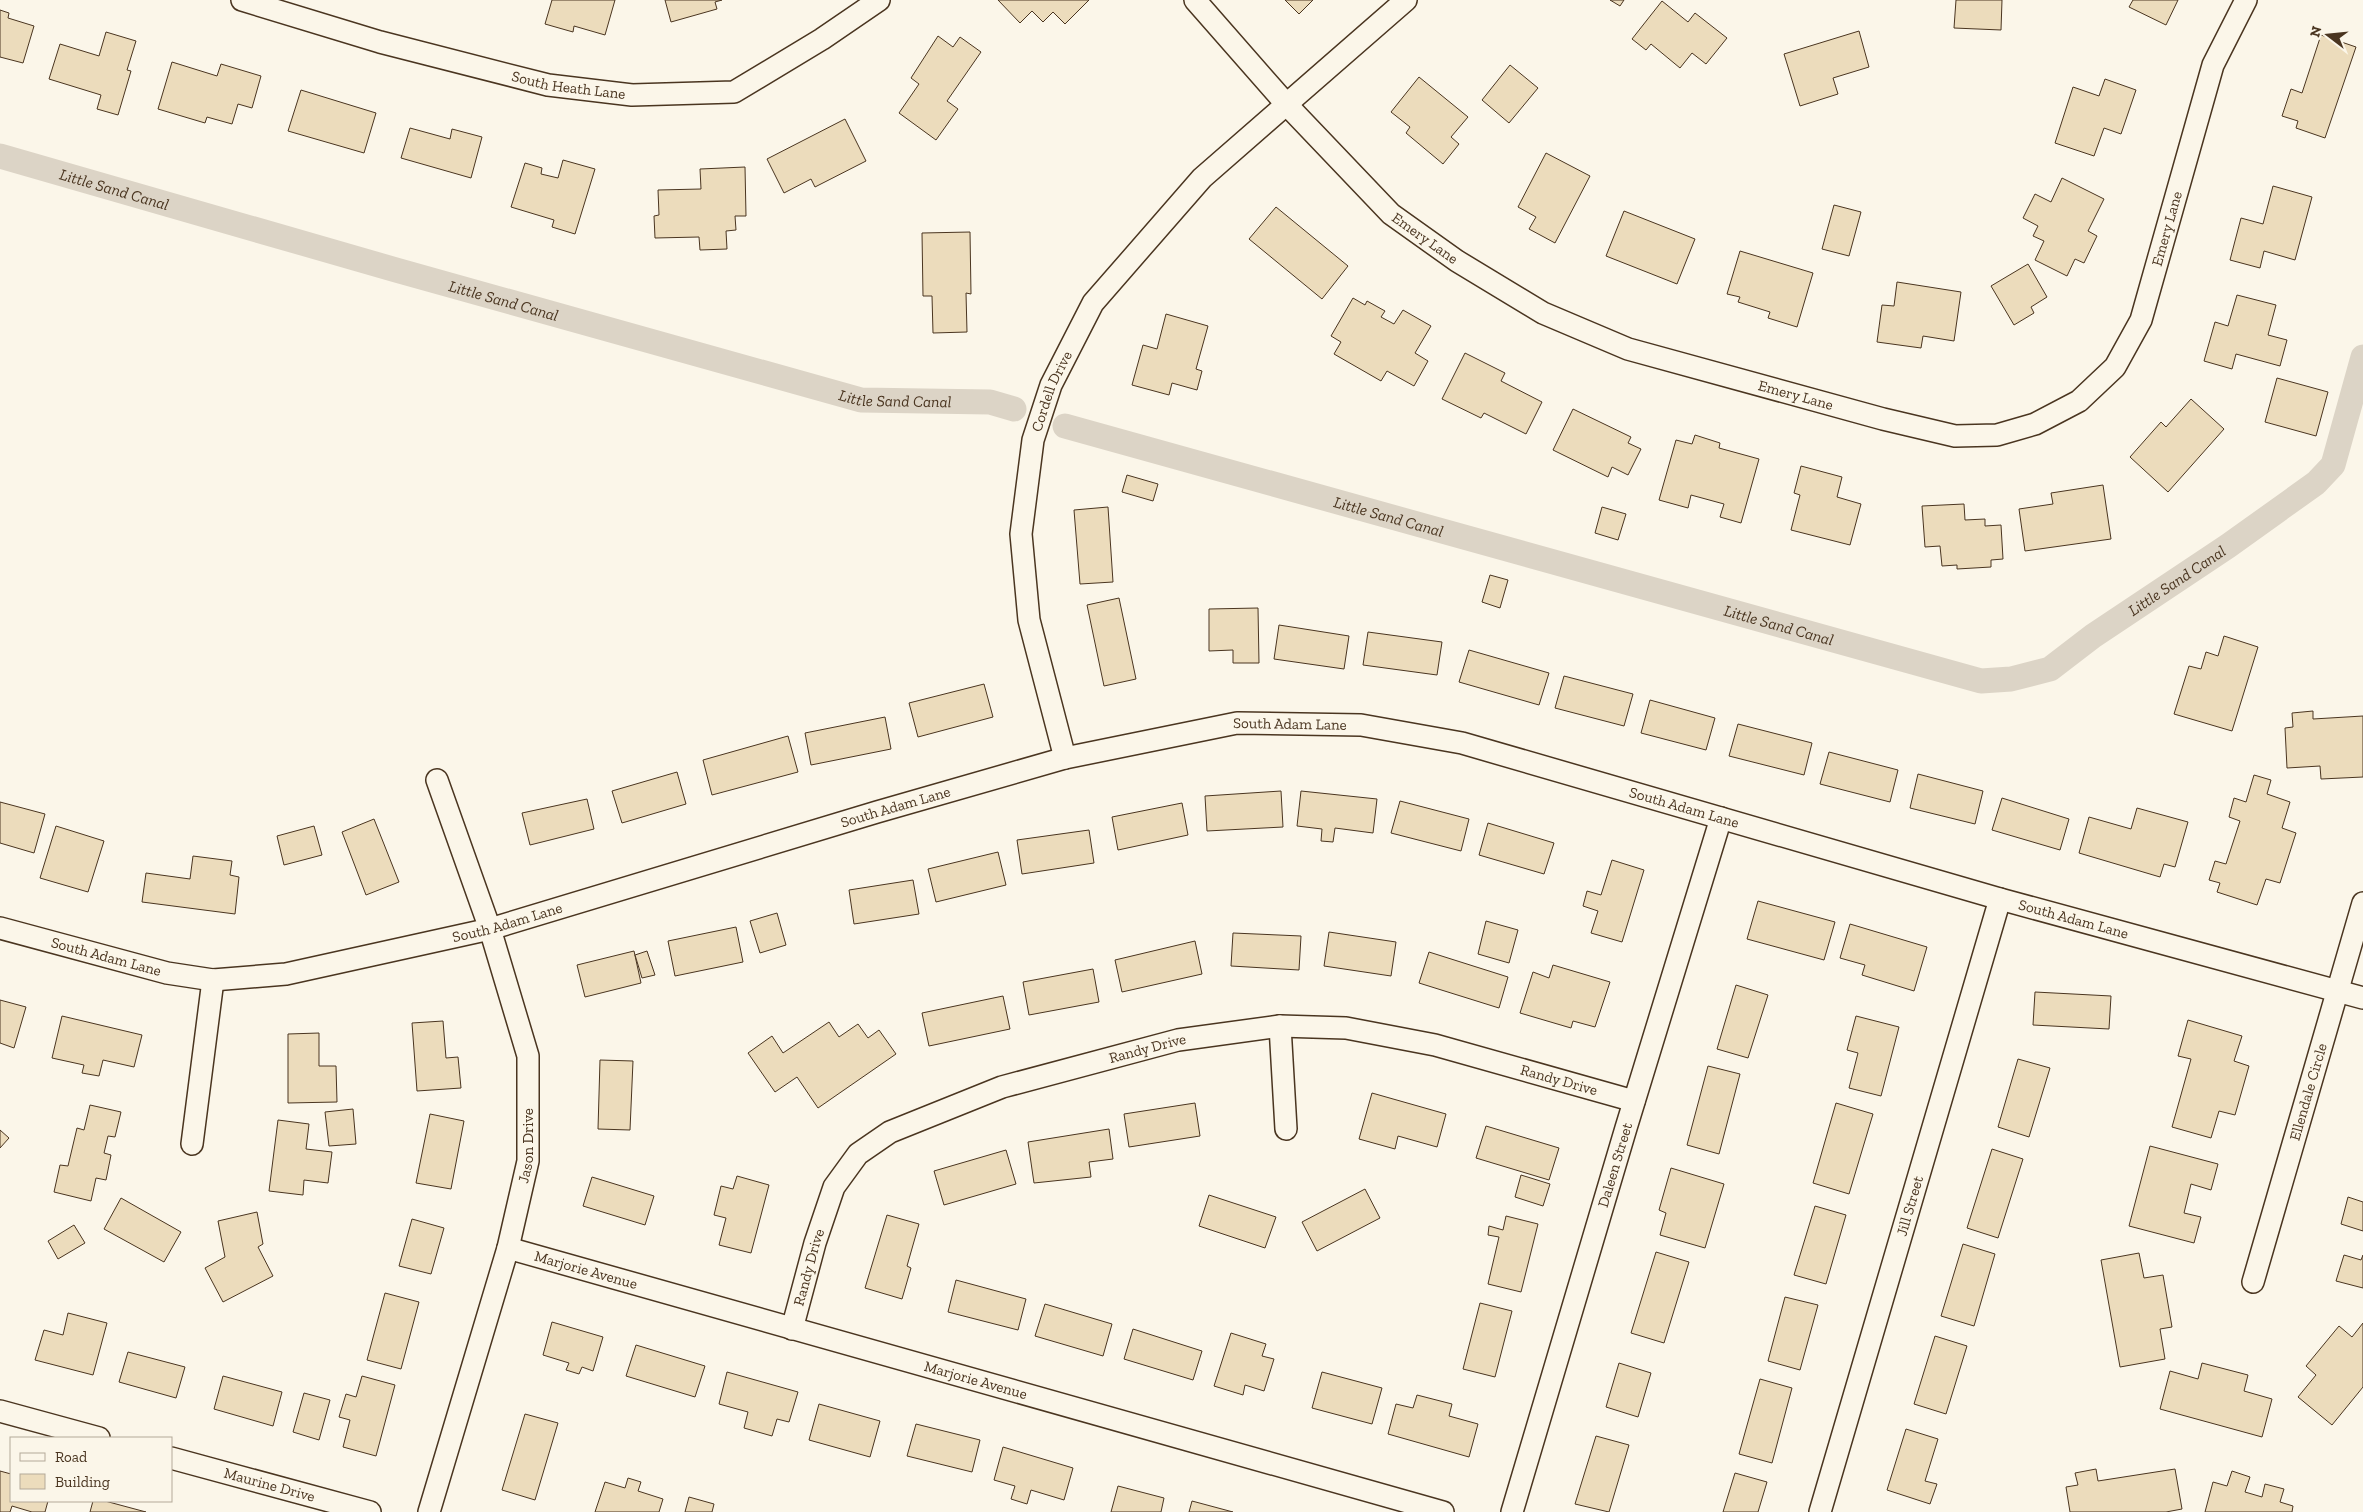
<svg xmlns="http://www.w3.org/2000/svg" width="2363" height="1512" font-family="'Zilla Slab',serif">
  <style>
    .lines { fill: none; stroke-linecap: round; stroke-linejoin: round }
    .canal { stroke: #dcd4c6; stroke-width: 25 }
    .building { fill: #ecdcbc; stroke: #4a3520 }
    .street-casing { stroke: #4a3520; stroke-width: 24 }
    .street { stroke: #fbf6e9; stroke-width: 21 }
    .labels { text-anchor: middle; dominant-baseline: central; stroke-width: 4; stroke-linejoin: round; paint-order: stroke }
    .street-label { font-size: 15px; fill: #4a3520; stroke: #fbf6e9 }
    .water-label { font-size: 16px; font-style: italic; fill: #4a3520; stroke: #fbf6e9 }
  </style>
  <rect width="100%" height="100%" fill="#fbf6e9"/>
  <g class="lines">
    <g class="canal">
      <path id="s1" d="M0,156L396,270L861,400L990,402L1014,409"/>
      <path id="s2" d="M1065,426L1981,681L2011,679L2050,669L2093,636L2228,546L2316,483L2333,465L2363,357"/>
    </g>
  </g>
  <g class="building">
    <path d="M552,0H615L605,35L574,26L573,32L545,24Z"/>
    <path d="M665,0H722L715,2L717,9L671,22Z"/>
    <path d="M998,0H1089L1065,24L1053,12L1043,22L1032,11L1020,23Z"/>
    <path d="M1285,0H1313L1299,14Z"/>
    <path d="M1610,0H1624L1620,6Z"/>
    <path d="M1956,0H2002L2001,30L1954,28Z"/>
    <path d="M2133,0H2178L2166,25L2129,7Z"/>
    <path d="M1662,1L1688,22L1695,13L1727,38L1706,64L1692,53L1680,68L1651,44L1646,50L1632,39Z"/>
    <path d="M0,10L9,13L8,18L34,26L23,63L0,57Z"/>
    <path d="M1859,31L1869,67L1833,78L1838,94L1800,106L1784,54Z"/>
    <path d="M106,32L136,41L127,70L131,71L118,115L97,109L101,95L49,79L60,44L99,56Z"/>
    <path d="M2321,35L2356,47L2325,138L2296,128L2298,121L2282,116L2291,89L2302,93Z"/>
    <path d="M938,36L953,47L960,37L981,52L947,101L958,109L936,140L899,113L919,84L911,78Z"/>
    <path d="M172,62L217,76L221,64L261,76L252,108L238,104L232,124L207,117L205,123L158,109Z"/>
    <path d="M1510,65L1538,88L1509,123L1482,100Z"/>
    <path d="M1419,77L1468,117L1451,137L1459,144L1443,164L1406,133L1410,127L1391,112Z"/>
    <path d="M2105,79L2136,90L2121,134L2104,128L2094,156L2055,143L2073,87L2099,96Z"/>
    <path d="M301,90L376,113L364,153L288,131Z"/>
    <path d="M845,119L866,161L815,187L811,179L784,193L767,159Z"/>
    <path d="M410,128L450,139L452,129L482,137L471,178L401,158Z"/>
    <path d="M1546,153L1590,176L1555,243L1529,229L1536,217L1518,207Z"/>
    <path d="M563,160L595,169L575,234L552,227L554,220L511,207L525,163L542,168L541,174L558,178Z"/>
    <path d="M745,167L746,216H735L736,230L726,231L727,249L700,250L699,237L655,238L654,216L659,215L658,190L701,189L700,169Z"/>
    <path d="M2062,178L2104,199L2088,231L2097,236L2084,263L2075,259L2067,276L2035,260L2044,241L2033,236L2038,226L2023,218L2035,194L2051,202Z"/>
    <path d="M2273,186L2312,197L2295,260L2264,251L2260,268L2230,260L2241,218L2263,224Z"/>
    <path d="M1834,205L1861,212L1849,256L1822,249Z"/>
    <path d="M1276,207L1348,266L1322,299L1249,239Z"/>
    <path d="M1624,211L1695,239L1677,284L1606,256Z"/>
    <path d="M970,232L971,294L966,293L967,332L933,333L932,296H923L922,233Z"/>
    <path d="M1740,251L1813,273L1797,327L1768,318L1770,312L1738,302L1740,297L1727,294Z"/>
    <path d="M2028,264L2047,297L2031,307L2034,313L2014,325L1991,286Z"/>
    <path d="M1897,282L1961,292L1954,341L1923,336L1921,348L1877,342L1882,305L1894,306Z"/>
    <path d="M2237,295L2276,305L2268,335L2287,340L2280,366L2236,354L2232,369L2204,361L2215,322L2228,326Z"/>
    <path d="M1353,298L1365,305L1367,301L1385,311L1381,317L1394,324L1403,310L1431,326L1415,353L1428,361L1414,386L1387,371L1381,381L1334,354L1341,342L1331,336Z"/>
    <path d="M1166,314L1208,326L1196,369L1202,371L1197,390L1172,383L1169,395L1132,385L1143,345L1157,349Z"/>
    <path d="M1465,353L1505,373L1501,381L1542,402L1526,434L1484,413L1481,418L1442,399Z"/>
    <path d="M2277,378L2328,392L2316,436L2265,422Z"/>
    <path d="M2191,399L2224,429L2168,492L2130,457L2161,422L2166,427Z"/>
    <path d="M1573,409L1631,437L1628,443L1641,449L1628,475L1612,467L1608,477L1553,450Z"/>
    <path d="M1695,435L1720,443L1719,448L1759,459L1741,523L1720,517L1724,504L1691,495L1688,508L1659,500L1676,440L1692,444Z"/>
    <path d="M1801,466L1842,477L1837,497L1861,504L1850,545L1791,530L1800,495L1794,493Z"/>
    <path d="M1127,475L1158,484L1153,501L1122,492Z"/>
    <path d="M2103,485L2111,539L2025,551L2019,509L2053,504L2051,493Z"/>
    <path d="M1964,504L1965,520L1985,519V526L2001,525L2003,559L1991,560V567L1957,569V565L1942,566L1940,546L1925,547L1922,506Z"/>
    <path d="M1108,507L1113,582L1080,584L1074,510Z"/>
    <path d="M1602,507L1626,514L1618,540L1595,533Z"/>
    <path d="M1490,575L1508,580L1500,608L1482,602Z"/>
    <path d="M1119,598L1136,679L1104,686L1087,605Z"/>
    <path d="M1258,608L1259,663H1233V650L1209,651V609Z"/>
    <path d="M1279,625L1349,636L1344,669L1274,659Z"/>
    <path d="M1368,632L1442,642L1437,675L1363,665Z"/>
    <path d="M2224,636L2258,647L2232,731L2174,714L2189,666L2201,669L2206,652L2218,656Z"/>
    <path d="M1469,650L1549,673L1539,705L1459,682Z"/>
    <path d="M1564,676L1633,694L1624,726L1555,708Z"/>
    <path d="M984,684L993,717L918,737L909,703Z"/>
    <path d="M1650,700L1715,718L1706,750L1641,733Z"/>
    <path d="M2313,711V719L2363,716V777L2321,779L2320,766L2287,768L2285,728L2293,727L2292,713Z"/>
    <path d="M885,717L891,749L811,765L805,733Z"/>
    <path d="M1738,724L1812,743L1804,775L1729,756Z"/>
    <path d="M788,736L798,772L712,795L703,760Z"/>
    <path d="M1829,752L1898,770L1890,802L1820,784Z"/>
    <path d="M677,772L686,804L622,823L612,791Z"/>
    <path d="M1918,774L1983,791L1975,824L1910,808Z"/>
    <path d="M2254,775L2271,780L2267,794L2290,802L2282,828L2296,833L2280,883L2266,879L2257,905L2217,892L2220,883L2209,880L2215,861L2226,864L2240,821L2229,817L2234,798L2246,802Z"/>
    <path d="M1281,791L1283,827L1207,831L1205,796Z"/>
    <path d="M1301,791L1377,799L1373,833L1335,828L1333,842L1321,841L1322,829L1297,826Z"/>
    <path d="M2002,798L2069,819L2060,850L1992,830Z"/>
    <path d="M587,799L594,829L530,845L522,813Z"/>
    <path d="M1400,801L1469,819L1461,851L1391,833Z"/>
    <path d="M0,802L45,814L34,853L0,843Z"/>
    <path d="M1182,803L1188,835L1118,850L1112,817Z"/>
    <path d="M2137,808L2188,822L2175,867L2164,864L2160,877L2079,853L2089,817L2131,829Z"/>
    <path d="M374,819L399,882L366,895L342,832Z"/>
    <path d="M1488,823L1554,843L1544,874L1479,855Z"/>
    <path d="M56,826L104,841L88,892L40,878Z"/>
    <path d="M314,826L322,855L284,865L277,836Z"/>
    <path d="M1089,830L1094,863L1022,874L1017,840Z"/>
    <path d="M998,852L1006,885L936,902L928,869Z"/>
    <path d="M193,856L232,861L230,875L239,877L235,914L142,902L146,873L190,879Z"/>
    <path d="M1612,860L1644,870L1622,942L1591,933L1598,911L1583,906L1587,891L1601,895Z"/>
    <path d="M913,880L919,914L854,924L849,890Z"/>
    <path d="M1758,901L1835,922L1824,960L1747,939Z"/>
    <path d="M777,913L786,945L760,953L750,921Z"/>
    <path d="M1486,921L1518,930L1509,963L1478,954Z"/>
    <path d="M1850,924L1927,947L1914,991L1862,975L1865,965L1840,958Z"/>
    <path d="M736,927L743,962L675,976L668,941Z"/>
    <path d="M1329,932L1396,942L1391,976L1324,966Z"/>
    <path d="M1233,933L1301,936L1299,970L1231,966Z"/>
    <path d="M1195,941L1202,974L1122,992L1115,960Z"/>
    <path d="M634,951L641,983L585,997L577,965Z"/>
    <path d="M647,951L655,975L642,978L635,955Z"/>
    <path d="M1429,952L1508,977L1499,1008L1419,983Z"/>
    <path d="M1553,965L1610,982L1595,1027L1573,1021L1571,1028L1520,1013L1533,972L1549,978Z"/>
    <path d="M1093,969L1099,1002L1029,1015L1023,982Z"/>
    <path d="M1736,985L1768,995L1748,1058L1717,1049Z"/>
    <path d="M2035,992L2111,996L2109,1029L2033,1025Z"/>
    <path d="M1003,996L1010,1029L929,1046L922,1013Z"/>
    <path d="M0,1000L26,1007L14,1048L0,1043Z"/>
    <path d="M62,1016L142,1035L134,1067L103,1060L99,1076L82,1073L84,1065L52,1058Z"/>
    <path d="M1856,1016L1899,1027L1881,1096L1849,1088L1858,1053L1847,1050Z"/>
    <path d="M2188,1020L2242,1036L2234,1061L2249,1066L2235,1115L2219,1111L2211,1138L2172,1127L2191,1059L2178,1056Z"/>
    <path d="M443,1021L446,1058L458,1057L461,1088L417,1091L412,1023Z"/>
    <path d="M829,1022L839,1037L858,1024L868,1038L879,1030L896,1054L818,1108L797,1077L775,1092L748,1053L772,1036L783,1053Z"/>
    <path d="M319,1033V1066H336L337,1102L288,1103V1034Z"/>
    <path d="M2018,1059L2050,1068L2029,1137L1998,1127Z"/>
    <path d="M600,1060L633,1061L630,1130L598,1129Z"/>
    <path d="M1708,1066L1740,1074L1719,1154L1687,1145Z"/>
    <path d="M1372,1093L1446,1114L1437,1147L1398,1136L1395,1149L1359,1139Z"/>
    <path d="M1195,1103L1200,1136L1129,1147L1124,1114Z"/>
    <path d="M1836,1103L1873,1114L1849,1194L1813,1183Z"/>
    <path d="M90,1105L121,1112L115,1137L108,1136L104,1153L111,1155L106,1180L96,1178L91,1201L54,1192L60,1165L68,1166L77,1128L84,1130Z"/>
    <path d="M353,1109L356,1144L329,1146L325,1112Z"/>
    <path d="M430,1114L464,1121L451,1189L416,1183Z"/>
    <path d="M278,1120L309,1124L306,1149L332,1152L328,1183L304,1180L303,1195L269,1191Z"/>
    <path d="M1486,1126L1559,1148L1549,1180L1476,1158Z"/>
    <path d="M1109,1129L1113,1159L1089,1162L1091,1177L1034,1183L1028,1142Z"/>
    <path d="M0,1130L9,1138L0,1148Z"/>
    <path d="M2150,1146L2218,1164L2211,1190L2191,1184L2184,1213L2201,1217L2194,1243L2129,1226Z"/>
    <path d="M1992,1149L2023,1159L1998,1238L1967,1228Z"/>
    <path d="M1006,1150L1016,1184L944,1205L934,1171Z"/>
    <path d="M1671,1168L1724,1184L1705,1248L1660,1235L1666,1213L1659,1210Z"/>
    <path d="M1521,1175L1550,1184L1543,1206L1515,1197Z"/>
    <path d="M737,1176L769,1185L751,1253L719,1245L726,1218L714,1215L721,1186L733,1189Z"/>
    <path d="M592,1177L654,1196L645,1225L583,1206Z"/>
    <path d="M1365,1189L1380,1218L1317,1251L1302,1222Z"/>
    <path d="M1209,1195L1276,1217L1265,1248L1199,1226Z"/>
    <path d="M2348,1197L2363,1202V1231L2341,1224Z"/>
    <path d="M121,1198L181,1232L164,1262L104,1229Z"/>
    <path d="M1815,1206L1846,1215L1826,1284L1794,1275Z"/>
    <path d="M257,1212L263,1244L258,1247L273,1276L223,1302L205,1268L225,1257L218,1221Z"/>
    <path d="M887,1215L919,1224L907,1266L911,1268L902,1299L865,1288Z"/>
    <path d="M1506,1216L1538,1224L1521,1292L1488,1284L1499,1237L1488,1235L1489,1226L1503,1230Z"/>
    <path d="M412,1219L444,1228L431,1274L399,1266Z"/>
    <path d="M74,1225L85,1243L58,1259L48,1241Z"/>
    <path d="M1963,1244L1995,1254L1974,1326L1941,1316Z"/>
    <path d="M1656,1252L1689,1262L1664,1343L1631,1333Z"/>
    <path d="M2139,1253L2144,1278L2163,1275L2172,1327L2160,1329L2165,1359L2120,1367L2101,1260Z"/>
    <path d="M2344,1255L2361,1260L2363,1255V1288L2336,1281Z"/>
    <path d="M956,1280L1026,1299L1018,1330L948,1312Z"/>
    <path d="M385,1293L419,1302L401,1369L367,1360Z"/>
    <path d="M1785,1297L1818,1305L1800,1370L1768,1361Z"/>
    <path d="M1480,1303L1512,1311L1495,1377L1463,1369Z"/>
    <path d="M1045,1304L1112,1324L1103,1356L1035,1336Z"/>
    <path d="M68,1313L107,1323L93,1375L35,1360L44,1330L63,1335Z"/>
    <path d="M552,1322L603,1337L593,1371L582,1367L579,1374L566,1370L569,1363L543,1355Z"/>
    <path d="M2363,1323V1387L2332,1425L2298,1397L2316,1375L2306,1366L2339,1326L2352,1337Z"/>
    <path d="M1133,1329L1202,1351L1193,1380L1124,1359Z"/>
    <path d="M1231,1333L1266,1344L1262,1356L1274,1359L1264,1391L1245,1385L1243,1395L1214,1386Z"/>
    <path d="M1935,1336L1967,1346L1946,1414L1914,1404Z"/>
    <path d="M636,1345L705,1366L695,1397L626,1376Z"/>
    <path d="M128,1352L185,1367L176,1398L119,1382Z"/>
    <path d="M1619,1363L1651,1373L1638,1417L1606,1407Z"/>
    <path d="M2202,1363L2248,1375L2244,1391L2272,1399L2262,1437L2160,1409L2170,1371L2198,1379Z"/>
    <path d="M727,1372L798,1392L789,1422L777,1419L772,1436L744,1428L748,1412L719,1404Z"/>
    <path d="M1322,1372L1382,1388L1372,1424L1312,1408Z"/>
    <path d="M223,1376L282,1392L273,1426L214,1409Z"/>
    <path d="M362,1376L395,1385L376,1456L343,1447L350,1420L339,1417L346,1394L356,1397Z"/>
    <path d="M1760,1379L1792,1388L1772,1463L1739,1454Z"/>
    <path d="M304,1393L330,1400L319,1440L293,1432Z"/>
    <path d="M1417,1395L1452,1404L1449,1416L1478,1424L1469,1457L1388,1434L1396,1404L1413,1408Z"/>
    <path d="M819,1404L880,1421L870,1457L809,1440Z"/>
    <path d="M525,1414L558,1423L535,1500L502,1490Z"/>
    <path d="M916,1424L980,1440L972,1472L907,1456Z"/>
    <path d="M1906,1429L1938,1439L1925,1481L1937,1484L1930,1504L1887,1490Z"/>
    <path d="M1596,1436L1629,1445L1609,1512L1575,1504Z"/>
    <path d="M1003,1447L1073,1468L1064,1500L1031,1490L1027,1504L1011,1499L1015,1486L994,1480Z"/>
    <path d="M2096,1469L2098,1481L2175,1469L2182,1509L2166,1512H2070L2066,1487L2078,1485L2075,1473Z"/>
    <path d="M0,1471L11,1474V1501H48L45,1512H32L12,1506L10,1512H0Z"/>
    <path d="M2232,1471L2250,1477L2245,1492L2262,1497L2265,1484L2284,1489L2280,1502L2293,1506L2292,1512H2205L2213,1482L2227,1486Z"/>
    <path d="M1735,1473L1767,1482L1758,1512H1723Z"/>
    <path d="M628,1478L641,1482L638,1491L663,1499L659,1512H595L605,1482L625,1488Z"/>
    <path d="M1118,1486L1164,1498L1161,1512H1111Z"/>
    <path d="M689,1497L714,1504L712,1512H685Z"/>
    <path d="M93,1501H105L146,1512H90Z"/>
    <path d="M1192,1501L1233,1512H1189Z"/>
  </g>
  <g class="lines">
    <defs>
      <g id="street">
        <path id="s3" d="M242,0L380,42L548,85L632,95L734,92L822,39L879,0"/>
        <path id="s4" d="M1195,0L1287,105L1391,214L1457,261L1543,313L1628,349L1883,419L1955,436L1997,435L2035,424L2079,401L2115,367L2141,320L2213,65L2246,0"/>
        <path id="s5" d="M1065,758L1029,620L1021,534L1033,440L1051,385L1093,303L1202,178L1406,0"/>
        <path id="s6" d="M0,928L167,973L213,980L286,974L490,929L877,812L1065,758L1237,723L1361,725L1462,743L2000,899L2363,998"/>
        <path d="M1280,1026L1286,1129"/>
        <path d="M192,1144L213,980"/>
        <path id="s7" d="M508,1248L1443,1512"/>
        <path id="s8" d="M2253,1282L2363,903"/>
        <path id="s9" d="M792,1329L815,1243L834,1187L858,1154L890,1132L1002,1087L1178,1040L1280,1026L1346,1028L1435,1045L1634,1101"/>
        <path d="M0,1411L99,1438"/>
        <path id="s10" d="M171,1458L370,1512"/>
        <path id="s11" d="M429,1512L508,1248L528,1161V1056L490,929L437,780"/>
        <path id="s12" d="M1512,1512L1626,1128L1721,818"/>
        <path id="s13" d="M1820,1512L2000,899"/>
      </g>
    </defs>
    <use href="#street" class="street-casing"/>
    <use href="#street" class="street"/>
  </g>
  <g class="labels">
    <g class="street-label">
      <text stroke="none"><textPath href="#s3" startOffset="338">South Heath Lane</textPath></text>
      <text stroke="none"><textPath href="#s4" startOffset="1232">Emery Lane</textPath></text>
      <text stroke="none"><textPath href="#s4" startOffset="332">Emery Lane</textPath></text>
      <text stroke="none"><textPath href="#s5" startOffset="376">Cordell Drive</textPath></text>
      <text stroke="none"><textPath href="#s4" startOffset="738">Emery Lane</textPath></text>
      <text stroke="none"><textPath href="#s6" startOffset="1330">South Adam Lane</textPath></text>
      <text stroke="none"><textPath href="#s6" startOffset="925">South Adam Lane</textPath></text>
      <text stroke="none"><textPath href="#s6" startOffset="1735">South Adam Lane</textPath></text>
      <text stroke="none"><textPath href="#s6" startOffset="2140">South Adam Lane</textPath></text>
      <text stroke="none"><textPath href="#s6" startOffset="520">South Adam Lane</textPath></text>
      <text stroke="none"><textPath href="#s6" startOffset="110">South Adam Lane</textPath></text>
      <text stroke="none"><textPath href="#s9" startOffset="499">Randy Drive</textPath></text>
      <text stroke="none"><textPath href="#s9" startOffset="919">Randy Drive</textPath></text>
      <text stroke="none"><textPath href="#s8" startOffset="198">Ellendale Circle</textPath></text>
      <text stroke="none"><textPath href="#s11" startOffset="380">Jason Drive</textPath></text>
      <text stroke="none"><textPath href="#s12" startOffset="362">Daleen Street</textPath></text>
      <text stroke="none"><textPath href="#s13" startOffset="319">Jill Street</textPath></text>
      <text stroke="none"><textPath href="#s9" startOffset="64">Randy Drive</textPath></text>
      <text stroke="none"><textPath href="#s7" startOffset="81">Marjorie Avenue</textPath></text>
      <text stroke="none"><textPath href="#s7" startOffset="486">Marjorie Avenue</textPath></text>
      <text stroke="none"><textPath href="#s10" startOffset="102">Maurine Drive</textPath></text>
    </g>
    <g class="water-label">
      <text stroke="none"><textPath href="#s1" startOffset="119">Little Sand Canal</textPath></text>
      <text stroke="none"><textPath href="#s1" startOffset="524">Little Sand Canal</textPath></text>
      <text stroke="none"><textPath href="#s1" startOffset="929">Little Sand Canal</textPath></text>
      <text stroke="none"><textPath href="#s2" startOffset="336">Little Sand Canal</textPath></text>
      <text stroke="none"><textPath href="#s2" startOffset="1176">Little Sand Canal</textPath></text>
      <text stroke="none"><textPath href="#s2" startOffset="741">Little Sand Canal</textPath></text>
    </g>
  </g>
  <rect x="10" y="1437" width="162" height="65" fill="#fbf6e9" stroke="#b4a999"/>
  <rect x="20" y="1453" width="25" height="8" fill="#fbf6e9" stroke="#b4a999"/>
  <text x="55" y="1462" font-size="15" fill="#4a3520">Road</text>
  <rect x="20" y="1474" width="25" height="15" fill="#ecdcbc" stroke="#b4a999"/>
  <text x="55" y="1487" font-size="15" fill="#4a3520">Building</text>
  <g transform="translate(2328 35) rotate(286)" stroke="#fbf6e9" stroke-width="4" paint-order="stroke">
  <path d="M0-4L9 19L0 12L-9 19Z" fill="#4a3520"/>
  <text y="-8" font-size="14" font-weight="bold" text-anchor="middle" fill="#4a3520">N</text>
  </g>
</svg>
